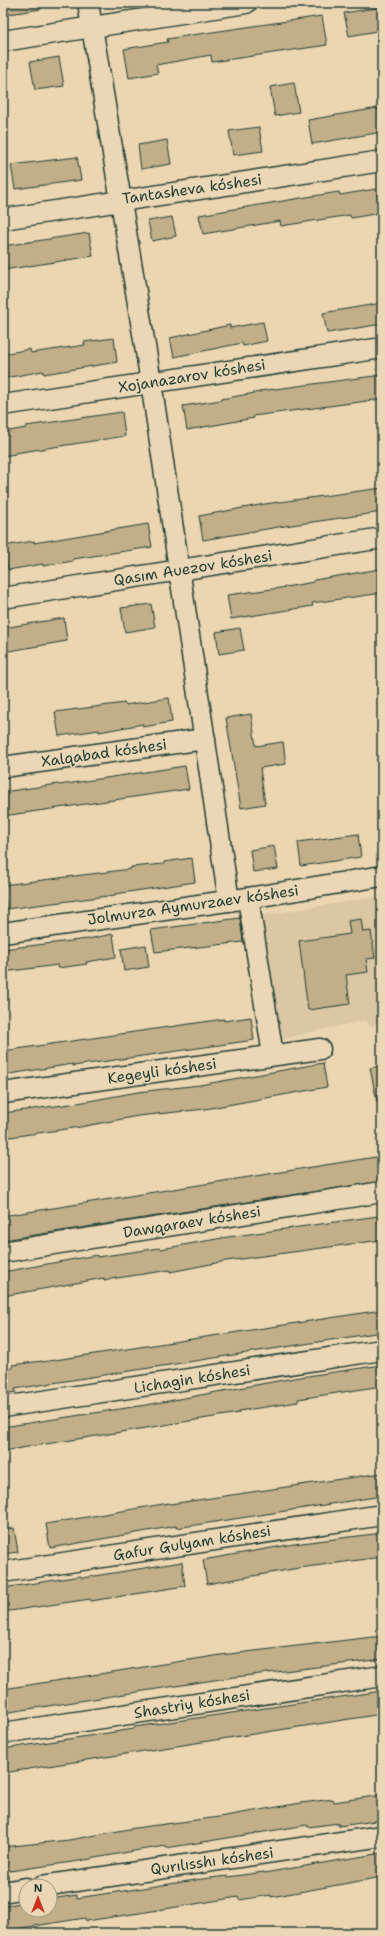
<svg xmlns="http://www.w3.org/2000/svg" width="385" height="1936" font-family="'Shantell Sans',sans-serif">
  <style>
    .built { fill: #dbc7a3 }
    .building { fill: #c2af8a; stroke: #1f3d34 }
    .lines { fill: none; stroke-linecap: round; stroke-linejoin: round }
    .minor-casing { stroke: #1f3d34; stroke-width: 23 }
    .minor { stroke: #ebd7b5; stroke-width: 20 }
    .labels { text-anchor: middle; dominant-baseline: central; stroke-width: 3; stroke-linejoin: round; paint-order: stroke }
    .street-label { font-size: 15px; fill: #1f3d34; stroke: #ebd7b5 }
  </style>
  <rect width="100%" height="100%" fill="#ecd5b1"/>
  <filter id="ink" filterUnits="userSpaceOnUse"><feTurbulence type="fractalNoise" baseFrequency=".025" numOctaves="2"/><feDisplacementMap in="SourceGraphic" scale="8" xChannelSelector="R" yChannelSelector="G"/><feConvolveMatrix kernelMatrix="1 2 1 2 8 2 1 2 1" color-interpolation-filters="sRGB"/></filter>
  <g filter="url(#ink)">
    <path class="built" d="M382,896V1020L371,1027L365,1020L278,1040L259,916Z"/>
    <g class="building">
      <path d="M3,3H41V9L3,15Z"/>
      <path d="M382,7V30L349,36L344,13Z"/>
      <path d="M322,16L327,45L212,62L211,55L156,65L158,73L129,78L124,49L168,42L167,39L192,35Z"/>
      <path d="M59,57L64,86L35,90L30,62Z"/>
      <path d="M294,83L299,112L275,116L270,87Z"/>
      <path d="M378,108L382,132L312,144L308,120Z"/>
      <path d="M259,127L263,151L233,155L229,131Z"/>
      <path d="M167,140L171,164L141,169L138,145Z"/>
      <path d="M77,157L81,180L15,189L11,165Z"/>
      <path d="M376,189L380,213L351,218L350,215L281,226L280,221L203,234L199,215L307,197L339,192L340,195Z"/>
      <path d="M172,217L176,236L152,241L148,221Z"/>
      <path d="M89,233L93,256L3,270V246Z"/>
      <path d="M382,303V324L327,333L323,313Z"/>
      <path d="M263,322L267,341L243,346L242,343L174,357L170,338L230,325V328Z"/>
      <path d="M114,338L117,362L44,374L43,371L5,378L3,354L30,349L31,353L85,345L84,342Z"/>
      <path d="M382,375V399L253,416L254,418L187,430L183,406L221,400V399L260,392V391Z"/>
      <path d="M122,412L125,436L15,453V454L3,456V432L26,428V426Z"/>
      <path d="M382,488V512L278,527L203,540L199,516L265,504Z"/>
      <path d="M148,524L152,547L73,559V561L43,566V564L8,570L4,546L34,541V543Z"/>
      <path d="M380,569L382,593L312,603L313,606L231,619L227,595L280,588L314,582V580Z"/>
      <path d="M151,604L155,627L125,632L121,608Z"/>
      <path d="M64,618L67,641L3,652V628Z"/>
      <path d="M240,628L244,650L219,654L216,632Z"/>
      <path d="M169,698L172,722L143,727V724L99,732V730L59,736L55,712L125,703V705Z"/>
      <path d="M251,714L256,746L283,742L286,764L260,768L265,804L241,808L226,718Z"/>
      <path d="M185,766L189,789L3,816V792L58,784L59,785Z"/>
      <path d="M358,834L361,857L301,866L298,842Z"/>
      <path d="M274,846L278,869L253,872L250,850Z"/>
      <path d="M192,858L195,882L115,894V895L6,909L3,885L131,869V867L164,864V862Z"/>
      <path d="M240,918L243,942L155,952L151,930Z"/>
      <path d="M361,919L363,932L371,931L375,958L366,959L368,972L346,975L350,1004L308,1010L299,941L350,934L348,921Z"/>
      <path d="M113,934L116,957L86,962L87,964L58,968V965L3,972V949L88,939Z"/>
      <path d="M146,945L149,967L124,971L121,949Z"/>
      <path d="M251,1017L254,1040L73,1066V1064L3,1075V1051L224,1019V1021Z"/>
      <path d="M323,1063L327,1087L205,1109L138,1116L80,1127L3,1138V1113L78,1103L138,1092L200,1085Z"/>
      <path d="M382,1066V1101L377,1102L370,1068Z"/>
      <path d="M382,1156V1181L3,1240V1216Z"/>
      <path d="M378,1216L381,1240L226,1261L170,1272V1270L104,1280V1278L3,1296V1272L97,1255V1257L160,1248L161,1249L228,1237Z"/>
      <path d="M382,1310V1332L46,1384L15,1389L16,1392L3,1394V1369L13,1368L12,1365L42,1361V1362Z"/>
      <path d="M382,1365V1386L298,1399V1402L239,1411V1413L3,1451V1427L146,1405L294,1378Z"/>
      <path d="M382,1473V1496L176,1528V1526L50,1548L46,1524L169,1503L170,1504Z"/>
      <path d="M14,1528L18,1552L3,1554V1530Z"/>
      <path d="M382,1533V1557L299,1568L207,1584L203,1560L294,1544Z"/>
      <path d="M182,1562L185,1586L91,1601L90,1599L3,1612V1588L81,1576L82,1578Z"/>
      <path d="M373,1637H382V1659L227,1678L3,1713V1689L221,1655Z"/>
      <path d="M382,1691V1714L3,1773V1749L134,1729V1727L163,1723Z"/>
      <path d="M382,1795V1820L339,1826V1823L308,1827L307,1825L166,1848V1846L134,1851L79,1861L10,1871V1869L3,1870V1847L69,1840L135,1828L219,1817L301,1803L333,1799L334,1802Z"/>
      <path d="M382,1853V1877L271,1897V1895L239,1900L238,1897L146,1912L86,1921L85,1918L3,1931V1906L26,1902V1910H50V1899L77,1895V1898L202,1879L228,1876V1877L264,1872V1873Z"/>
    </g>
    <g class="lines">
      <defs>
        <g id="minor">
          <path d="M88,3L151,382L229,901"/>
          <path d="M3,41L246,3"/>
          <path d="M3,219L382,161"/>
          <path d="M3,405L382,348"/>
          <path d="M3,598L382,538"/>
          <path d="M3,767L205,739"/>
          <path d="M248,898L273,1055"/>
          <path d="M3,933L248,898L382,876"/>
          <path d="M3,1093L320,1049"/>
          <path d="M3,1252L382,1192"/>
          <path d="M3,1407L382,1350"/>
          <path d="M3,1572L382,1515"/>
          <path d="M3,1733L382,1676"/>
          <path d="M42,1886L382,1836"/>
          <path d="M3,1892L26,1888"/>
        </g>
      </defs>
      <use href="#minor" class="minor-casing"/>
      <use href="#minor" class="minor"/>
    </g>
  </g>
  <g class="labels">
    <g class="street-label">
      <text transform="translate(192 189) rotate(-8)">Tantasheva kóshesi</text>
      <text transform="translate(192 376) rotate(-9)">Xojanazarov kóshesi</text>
      <text transform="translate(193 568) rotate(-9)">Qasım Auezov kóshesi</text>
      <text transform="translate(104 753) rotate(-8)">Xalqabad kóshesi</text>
      <text transform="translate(193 905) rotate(-8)">Jolmurza Aymurzaev kóshesi</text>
      <text transform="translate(162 1071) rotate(-8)">Kegeyli kóshesi</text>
      <text transform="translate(192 1222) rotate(-9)">Dawqaraev kóshesi</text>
      <text transform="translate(192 1379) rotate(-9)">Lichagin kóshesi</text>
      <text transform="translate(192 1543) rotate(-9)">Gafur Gulyam kóshesi</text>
      <text transform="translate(192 1704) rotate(-9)">Shastriy kóshesi</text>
      <text transform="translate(212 1861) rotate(-8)">Qurılısshı kóshesi</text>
    </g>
  </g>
  <rect width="385" height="1936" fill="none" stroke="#ebd7b5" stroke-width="16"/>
  <rect x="8" y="8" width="369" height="1920" fill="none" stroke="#1f3d34" stroke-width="1.5" filter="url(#ink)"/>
  <g transform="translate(38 1898)"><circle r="19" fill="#ebd7b5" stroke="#999981"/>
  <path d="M0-3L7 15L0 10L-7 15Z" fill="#c8321e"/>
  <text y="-6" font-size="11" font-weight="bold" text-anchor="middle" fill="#1f3d34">N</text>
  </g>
</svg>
